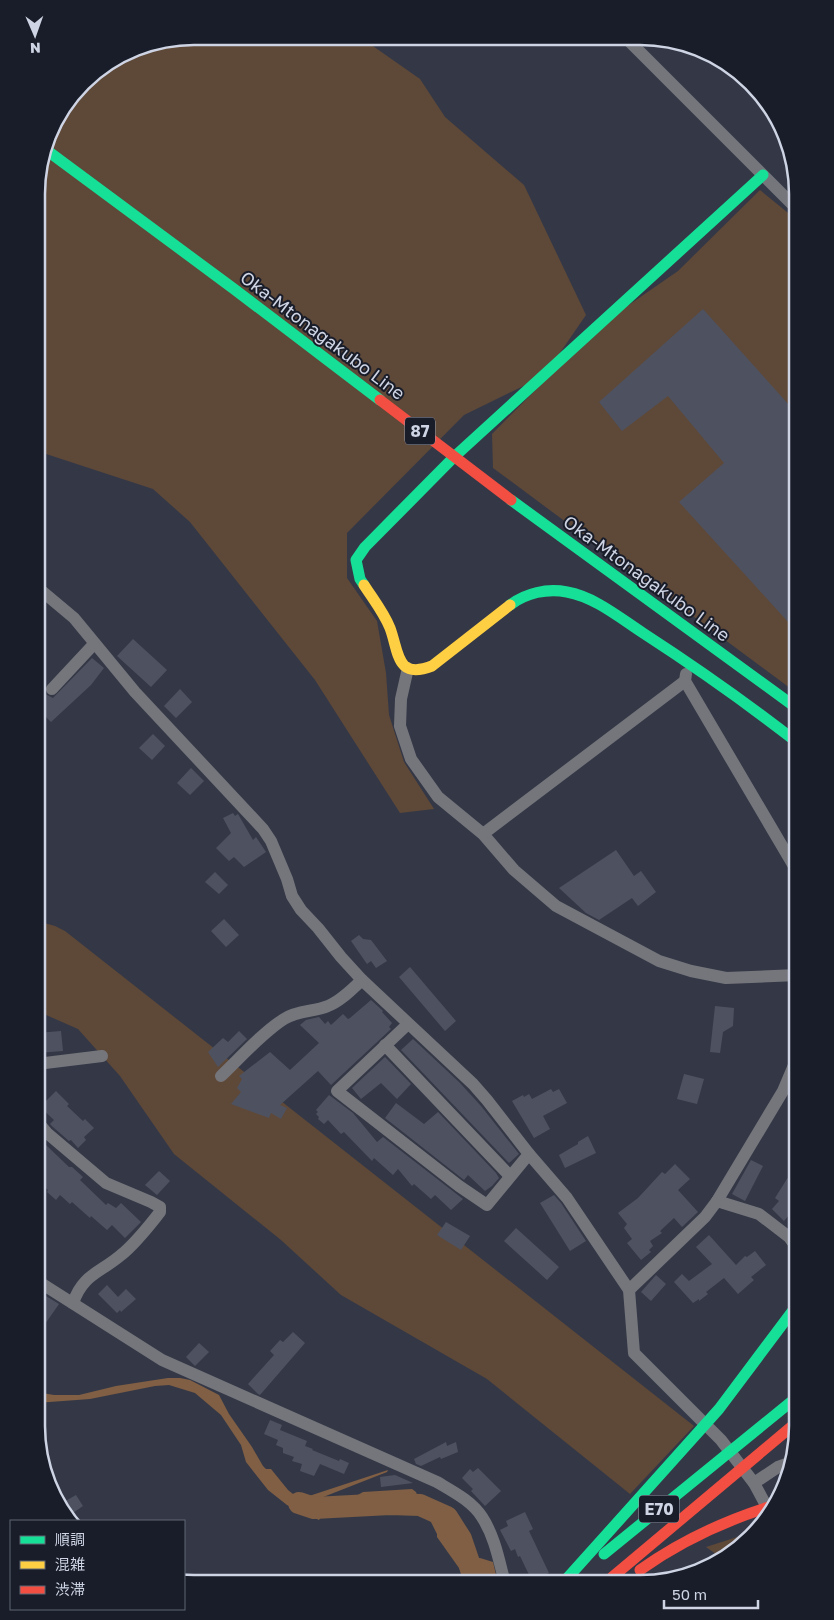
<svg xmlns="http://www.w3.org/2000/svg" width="834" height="1620" font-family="'Golos Text','Noto Sans JP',sans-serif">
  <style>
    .green { fill: #5e4838 }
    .water { fill: #805f44 }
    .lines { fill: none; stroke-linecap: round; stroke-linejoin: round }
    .river { stroke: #805f44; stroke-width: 22 }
    .building { fill: #4e5260 }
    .street { stroke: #75767c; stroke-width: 12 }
    .fast { stroke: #16e098; stroke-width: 11 }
    .slow { stroke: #ffcf43; stroke-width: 11 }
    .jam { stroke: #f24e42; stroke-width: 11 }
    .labels { text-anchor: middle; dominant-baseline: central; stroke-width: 4; stroke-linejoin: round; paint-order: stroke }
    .shield { fill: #191d29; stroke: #989dac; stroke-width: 1 }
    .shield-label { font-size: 16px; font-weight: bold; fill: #ced4e4 }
    .street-label { font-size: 18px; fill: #ced4e4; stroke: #191d29 }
    .rim { fill: none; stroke: #ced4e4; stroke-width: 2.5 }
  </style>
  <rect width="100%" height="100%" fill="#343846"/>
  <g class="green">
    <path d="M194,36L360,37L420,79L445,117L524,185L586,315L544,376L464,415L347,533V578L377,621L386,673L389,715L404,762L434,809L400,813L315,680L190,522L153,489L37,451L38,174L53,124L90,76L134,48Z"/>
    <path d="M760,190L798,221V694L493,468L492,434L600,325L678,271Z"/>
    <path d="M37,921L55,926L65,931L694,1426L630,1494L487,1379L341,1295L281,1240L174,1154L120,1076L78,1029L37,1011Z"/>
    <path d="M756,1531L728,1557L723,1559L706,1547Z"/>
  </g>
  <path class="water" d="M168,1378H180L190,1380L219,1395L229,1414L252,1447L263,1466L266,1469H271L288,1490L298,1498H303L388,1470L387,1472L313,1501L349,1500L363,1492L412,1489L416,1492L419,1500L433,1514L465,1559L480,1558L493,1562L498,1583H464L459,1568L437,1537V1534L426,1512L413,1501L381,1504L354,1502L331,1506L325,1511L319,1520L287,1505L268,1490L246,1462L241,1445L221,1415L195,1393L169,1385L155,1386L90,1399L36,1403V1392L54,1395H79L116,1386Z"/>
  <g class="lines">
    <path class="river" d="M299,1503L314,1508L390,1504L420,1505L447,1517L461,1539L476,1583"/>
  </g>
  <g class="building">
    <path d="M703,309L798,415V633L679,502L724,463L668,396L622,431L599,402Z"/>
    <path d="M133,639L167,670L151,687L117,656Z"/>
    <path d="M92,658L104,668L91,685L51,722L37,708V686L47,695L53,698Z"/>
    <path d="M180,689L192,702L176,718L164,706Z"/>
    <path d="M153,734L165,746L152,760L139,748Z"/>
    <path d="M191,768L204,781L190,795L177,783Z"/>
    <path d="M233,813L235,816L238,814L253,840L256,837L266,852L244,867L234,857L229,861L216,848L231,833L223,818Z"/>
    <path d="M616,850L634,876L641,871L656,892L638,906L632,898L599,920L586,913L559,888Z"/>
    <path d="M215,872L228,885L219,894L205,882Z"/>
    <path d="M224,919L239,935L226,947L211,931Z"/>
    <path d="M359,935L363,939L371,940L387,961L376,968L371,961L367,964L351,941Z"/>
    <path d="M410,967L456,1021L445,1031L399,977Z"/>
    <path d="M371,1000L383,1011L382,1012L392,1023L389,1027L391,1029L331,1085L318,1071L280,1105L287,1108L281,1119L271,1113L269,1118L231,1104L241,1092L237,1088L242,1079L239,1076L270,1052L290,1070L319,1043L300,1025L306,1020L319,1017L325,1024L328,1021L331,1025L343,1014L348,1019L350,1018Z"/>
    <path d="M715,1006L734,1008L733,1026L723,1032L720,1053L710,1052Z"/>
    <path d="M61,1031L63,1051L37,1053V1033Z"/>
    <path d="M239,1031L247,1039L218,1067L208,1052L223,1038L228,1042Z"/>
    <path d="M413,1039L460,1083L481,1106L519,1154L509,1163L401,1050Z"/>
    <path d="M385,1057L411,1084L397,1099L381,1083L361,1099L352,1088Z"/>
    <path d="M684,1074L704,1079L697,1104L677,1099Z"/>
    <path d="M551,1089L553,1092L559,1089L567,1103L543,1116L550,1129L534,1138L512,1101L523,1095L524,1097L529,1094L532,1099Z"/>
    <path d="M56,1091L69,1104L67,1106L83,1121L85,1119L94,1128L84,1137L86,1140L78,1148L71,1140L69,1141L53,1127L50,1124L54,1120L40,1107Z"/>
    <path d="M329,1095L353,1113L377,1142L383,1137L463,1199L451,1210L435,1195L431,1199L414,1184L412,1186L398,1169L393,1175L374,1158L372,1161L344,1132L341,1134L328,1120L324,1124L318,1119L319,1117L316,1114L318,1112L316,1110Z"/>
    <path d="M396,1103L424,1124L438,1112L496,1173L499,1178L492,1186L485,1191L468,1175L464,1180L385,1118Z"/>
    <path d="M37,1136H39L46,1143L45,1144L69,1167H72L83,1177L80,1180L106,1205L108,1203L116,1208L121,1203L141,1222L125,1238L112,1225L107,1230L91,1216L90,1218L72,1202L70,1204L60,1195L56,1200L47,1192L48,1190L37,1180L43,1173L37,1167Z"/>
    <path d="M588,1136L596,1153L565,1168L559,1155L578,1144V1142Z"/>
    <path d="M751,1160L763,1166L745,1201L732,1194Z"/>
    <path d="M797,1163V1206L784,1221L772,1209L779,1201L775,1198Z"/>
    <path d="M675,1164L690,1179L678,1190L698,1212L682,1227L674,1218L660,1231L662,1233L650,1241L653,1246L649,1250L651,1252L641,1260L627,1243L632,1239L624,1228L627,1224L618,1213L638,1198L662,1172L665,1174Z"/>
    <path d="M159,1171L170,1181L157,1195L145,1185Z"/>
    <path d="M554,1195L561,1203L586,1241L570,1251L540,1203Z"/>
    <path d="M446,1222L470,1236L461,1250L437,1235Z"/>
    <path d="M516,1228L559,1267L547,1280L504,1241Z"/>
    <path d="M709,1235L736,1265L745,1256L747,1257L755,1251L766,1265L751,1277L754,1280L738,1294L724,1278L706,1292L708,1294L699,1301V1299L693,1303L674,1282L682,1274L689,1281L712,1264L696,1247Z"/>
    <path d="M656,1275L666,1284L651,1301L641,1292Z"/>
    <path d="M107,1285L118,1297L126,1289L136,1299L121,1312L120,1310L117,1313L98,1294Z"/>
    <path d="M36,1290L59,1304L36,1337Z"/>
    <path d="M293,1332L305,1343L260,1395L258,1394L248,1384L274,1355L270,1351L280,1340L283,1342Z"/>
    <path d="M199,1343L209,1352L195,1366L186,1357Z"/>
    <path d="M270,1420L282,1425L280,1430L307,1441L305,1446L313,1449L312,1450L339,1461L340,1459L349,1463L344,1474L320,1464L314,1476L300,1471L302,1464L292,1461L294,1457L283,1453V1448L276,1445L278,1440L264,1434Z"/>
    <path d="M446,1442L447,1446L456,1442L458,1452L441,1459L440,1457L421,1466L416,1464L414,1459Z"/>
    <path d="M478,1468L501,1491L485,1506L471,1491L473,1489L462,1478L470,1469L473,1472Z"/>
    <path d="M395,1475L413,1483L381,1487L380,1477Z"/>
    <path d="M76,1495L83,1506L70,1515L62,1503Z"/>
    <path d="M525,1512L533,1529L529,1531L549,1573L532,1581L520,1556L518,1557L515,1549L511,1551L500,1530L508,1526L506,1521Z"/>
  </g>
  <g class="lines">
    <g class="street">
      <path d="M627,39L798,210"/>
      <path d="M37,587L74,618L135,692L263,829L271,841L287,879L292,896L301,910L318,928L341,957L362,980L473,1084L487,1100L529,1154L567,1198L629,1290L634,1353L721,1440L754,1483"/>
      <path d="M408,668L401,699L400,726L411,759L438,797L483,834L514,870L556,906L659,961L691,971L726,978L798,975"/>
      <path d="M686,674L685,681L798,873"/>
      <path d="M52,689L94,644"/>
      <path d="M483,834L685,681"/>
      <path d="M408,1024L337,1091L459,1186L487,1205L529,1154"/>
      <path d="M385,1045L510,1176"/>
      <path d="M37,1064L102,1056"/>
      <path d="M221,1076C240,1058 262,1033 284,1019C298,1010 314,1012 328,1006C341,1001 352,989 362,980"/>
      <path d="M37,1121L47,1133L106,1183L151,1202L160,1207V1212C148,1227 136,1243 121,1255C100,1273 83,1274 73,1303"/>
      <path d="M717,1201L759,1214L789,1237L797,1248"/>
      <path d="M36,1280L162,1360L437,1482C452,1491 472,1501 482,1517C495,1537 499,1561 505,1583"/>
      <path d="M629,1290L705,1217L717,1201L783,1091L797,1058"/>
      <path d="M769,1511L754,1483L778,1467L792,1462"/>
    </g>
    <g class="fast">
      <path d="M45,149L234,289L380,400"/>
      <path d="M511,500L798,709"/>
      <path d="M364,585L360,579L356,560L365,547L454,457L763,175"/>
      <path d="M510,605C526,593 547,588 567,592C595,597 620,618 643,633C697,668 748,704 798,743"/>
      <path d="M604,1554L797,1397"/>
      <path d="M562,1584L719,1409L797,1305"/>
    </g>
    <path class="slow" d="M364,585C373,599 384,613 390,628C399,652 396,680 432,666L510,605"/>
    <g class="jam">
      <path d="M380,400L511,500"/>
      <path d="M640,1570C682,1540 726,1520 775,1505"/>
      <path d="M604,1584L797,1422"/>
    </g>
  </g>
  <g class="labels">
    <g class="shield">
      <rect x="405" y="417.5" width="30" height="27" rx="4"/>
      <rect x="639" y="1495.5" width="40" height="27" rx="4"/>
    </g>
    <g class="shield-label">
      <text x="420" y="431">87</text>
      <text x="659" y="1509">E70</text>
    </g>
    <g class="street-label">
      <text transform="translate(323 335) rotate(37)">Oka-Mtonagakubo Line</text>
      <text transform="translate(647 578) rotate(36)">Oka-Mtonagakubo Line</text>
    </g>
  </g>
  <path d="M0 0H834V1620H0ZM194 45H640A149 149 0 0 1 789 194V1426A149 149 0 0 1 640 1575H194A149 149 0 0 1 45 1426V194A149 149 0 0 1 194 45Z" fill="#191d29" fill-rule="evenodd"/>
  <path class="rim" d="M194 45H640A149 149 0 0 1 789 194V1426A149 149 0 0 1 640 1575H194A149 149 0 0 1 45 1426V194A149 149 0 0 1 194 45Z"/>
  <rect x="10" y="1520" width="175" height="90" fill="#191d29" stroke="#616674"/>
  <rect x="20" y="1536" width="25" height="8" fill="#16e098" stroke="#616674"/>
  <text x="55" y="1545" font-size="15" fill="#ced4e4">順調</text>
  <rect x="20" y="1561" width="25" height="8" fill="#ffcf43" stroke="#616674"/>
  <text x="55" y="1570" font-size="15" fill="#ced4e4">混雑</text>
  <rect x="20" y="1586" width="25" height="8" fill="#f24e42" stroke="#616674"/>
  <text x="55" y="1595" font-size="15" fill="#ced4e4">渋滞</text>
  <g transform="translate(35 35) rotate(178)" stroke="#191d29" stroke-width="4" paint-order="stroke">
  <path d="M0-4L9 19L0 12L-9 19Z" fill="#ced4e4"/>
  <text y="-8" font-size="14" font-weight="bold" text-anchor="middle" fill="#ced4e4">N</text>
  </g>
  <path d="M664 1600v8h94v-8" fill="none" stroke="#ced4e4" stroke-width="2.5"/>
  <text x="672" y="1600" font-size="15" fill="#ced4e4" stroke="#191d29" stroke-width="4" paint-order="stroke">50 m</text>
</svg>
